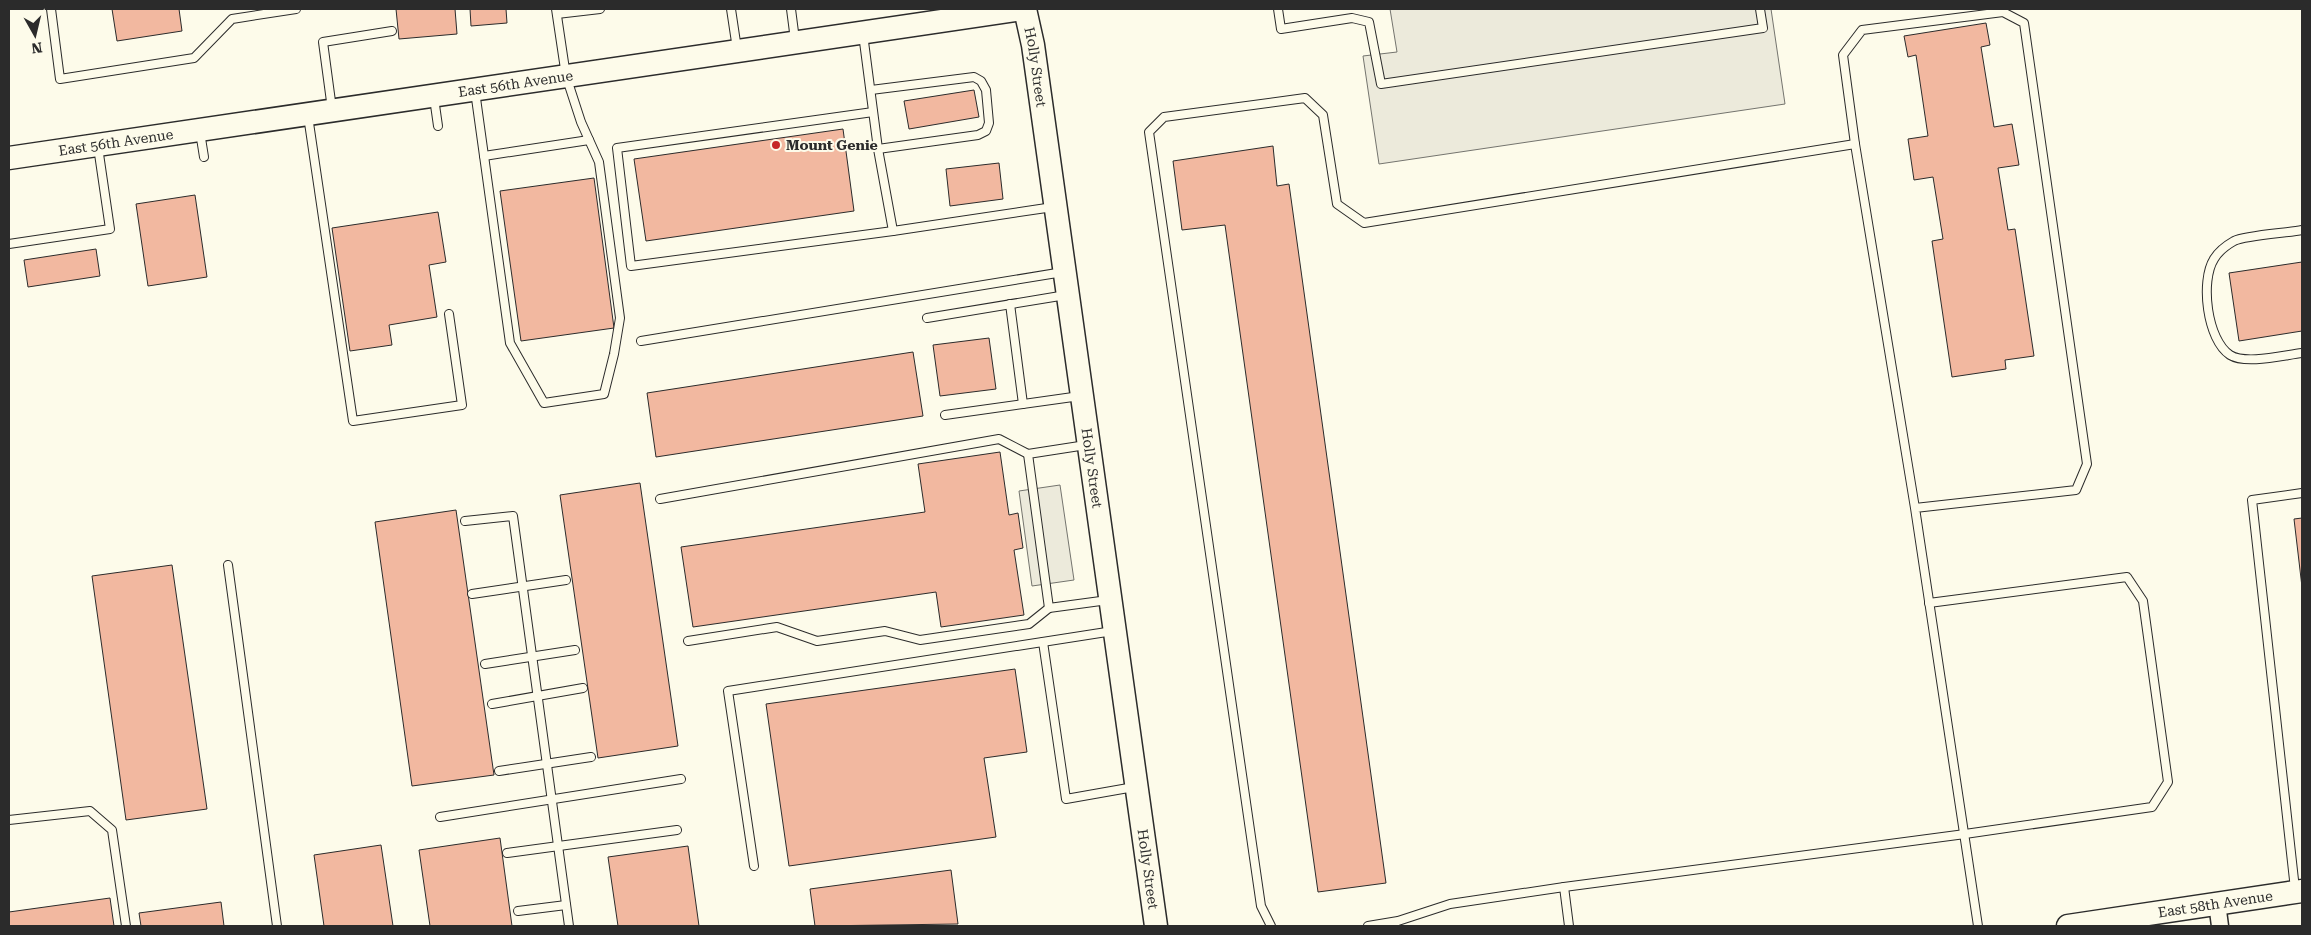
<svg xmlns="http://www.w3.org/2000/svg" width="2311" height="935" font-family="'Roboto Serif',serif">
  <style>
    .parking { fill: #eceadb; stroke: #74746e }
    .building { fill: #f2b8a0; stroke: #2b2b2b }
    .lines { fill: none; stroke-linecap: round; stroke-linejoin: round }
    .lane-casing { stroke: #2b2b2b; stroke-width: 10 }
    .street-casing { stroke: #2b2b2b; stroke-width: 19 }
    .secondary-casing { stroke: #2b2b2b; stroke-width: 25 }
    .lane { stroke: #fdfbea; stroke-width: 8 }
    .street { stroke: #fdfbea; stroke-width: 16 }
    .secondary { stroke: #fdfbea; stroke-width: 22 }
    .poi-dot { fill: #c62828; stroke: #fdfbea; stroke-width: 2 }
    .labels { text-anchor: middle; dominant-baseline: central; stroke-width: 4; stroke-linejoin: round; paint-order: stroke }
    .street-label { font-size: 14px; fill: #2b2b2b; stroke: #fdfbea }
    .poi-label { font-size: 14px; font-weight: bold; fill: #2b2b2b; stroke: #fdfbea; text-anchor: start }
  </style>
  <rect width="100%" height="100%" fill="#fdfbea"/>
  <g class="parking">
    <path d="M1390,9H1771L1785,104L1379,164L1363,56L1397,52Z"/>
    <path d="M1060,485L1074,580L1032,586L1019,491Z"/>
  </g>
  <g class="building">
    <path d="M112,9H179L182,31L117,41Z"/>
    <path d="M396,9H455L457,34L399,39Z"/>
    <path d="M470,9H506L507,23L471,26Z"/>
    <path d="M1986,23L1990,45L1981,47L1994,127L2012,124L2019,165L1998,168L2008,230L2015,229L2034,356L2005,360L2006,369L1952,377L1932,241L1943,239L1933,177L1914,180L1908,139L1928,136L1916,55L1908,57L1904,36Z"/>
    <path d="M974,90L979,117L909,129L904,101Z"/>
    <path d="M843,129L854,211L646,241L634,159Z"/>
    <path d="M1273,146L1277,186L1289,184L1386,883L1318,892L1225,225L1182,230L1173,161Z"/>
    <path d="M999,163L1003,199L950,206L946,169Z"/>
    <path d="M594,178L614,328L521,341L500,191Z"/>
    <path d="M195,195L207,277L148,286L136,204Z"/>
    <path d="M438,212L446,262L429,265L437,317L389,325L392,345L350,351L332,228Z"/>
    <path d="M96,249L100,276L28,287L24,260Z"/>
    <path d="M2302,262V331L2239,341L2229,273Z"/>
    <path d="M989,338L996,389L940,396L933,345Z"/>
    <path d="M913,352L923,416L656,457L647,393Z"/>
    <path d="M1000,452L1009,515L1018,513L1023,548L1014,550L1024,615L941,627L936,592L693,627L681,547L925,512L918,464Z"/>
    <path d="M640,483L678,746L598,758L560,495Z"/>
    <path d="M456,510L494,775L412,786L375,522Z"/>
    <path d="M2302,518V587L2294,519Z"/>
    <path d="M172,565L207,809L126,820L92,576Z"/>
    <path d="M1015,669L1027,752L984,758L996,837L789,866L766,704Z"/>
    <path d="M500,838L512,926H430L419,850Z"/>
    <path d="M381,845L393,926H324L314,855Z"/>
    <path d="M688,846L699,926H618L608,857Z"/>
    <path d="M951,870L958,924L815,926L810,889Z"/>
    <path d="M110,898L114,926H9V912Z"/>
    <path d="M221,902L224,926H141L139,913Z"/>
  </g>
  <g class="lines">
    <defs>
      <g id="lane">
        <path d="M51,9L60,79L194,58L232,19L296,9"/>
        <path d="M731,9L737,49"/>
        <path d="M791,9L795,40"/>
        <path d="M1278,9L1281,29L1352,18L1369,22L1381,84L1763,28L1760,9"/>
        <path d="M557,14L600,9"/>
        <path d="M863,34L878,149L893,231L1053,207"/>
        <path d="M871,90L974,77L981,81L986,90L989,123L986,131L978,135L878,149"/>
        <path d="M475,91L510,343L544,403L604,394L614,354L620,318L599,162L581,122L566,76L556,9"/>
        <path d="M434,98L438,126"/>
        <path d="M332,109L323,42L392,31"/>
        <path d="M873,112L617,148L631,266L893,231"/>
        <path d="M308,116L353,421L462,405L449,314"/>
        <path d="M200,132L204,157"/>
        <path d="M484,156L589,140"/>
        <path d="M2302,230C2287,233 2246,235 2234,241C2227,245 2218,252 2214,259C2200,281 2207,340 2230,355C2246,365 2284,355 2302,353"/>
        <path d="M9,244L110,229L98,147"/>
        <path d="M1010,304L1023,404"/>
        <path d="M927,318L1066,295"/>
        <path d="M641,341L1063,272"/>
        <path d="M945,415L1080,396"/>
        <path d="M1086,445L1028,454L1049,608L1108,600"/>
        <path d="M660,499L999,439L1028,454"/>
        <path d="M1915,508L2076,490L2087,464L2024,23L2003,12L1862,30L1843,55L1855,144L1915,508L1978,926"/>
        <path d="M465,521L513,516L569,926"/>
        <path d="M228,565L277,926"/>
        <path d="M472,594L566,580"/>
        <path d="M688,641L777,627L817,641L885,631L920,640L1029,624L1049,608"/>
        <path d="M1043,642L1066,799L1134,787"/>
        <path d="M485,664L575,650"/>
        <path d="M492,704L583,688"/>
        <path d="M499,771L591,757"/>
        <path d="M440,817L681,779"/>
        <path d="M9,820L90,811L112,830L126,926"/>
        <path d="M507,853L677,830"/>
        <path d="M754,866L728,691L1113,631"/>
        <path d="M1564,887L1569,926"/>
        <path d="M2295,889L2252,500L2302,493"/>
        <path d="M518,911L566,905"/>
        <path d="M1271,926L1261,906L1149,132L1164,117L1305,98L1323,115L1337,204L1364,223L1855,144"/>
        <path d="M1368,926L1398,921L1450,904L1564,887L1965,834L2152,807L2168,782L2143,601L2127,577L1929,603"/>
      </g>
      <path id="street" d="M2217,903L2220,926"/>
      <g id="secondary">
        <path id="s1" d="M1025,9L1033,45L1156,926"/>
        <path id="s2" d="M9,158L1023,9"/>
        <path id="s3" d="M2068,926L2302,891"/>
      </g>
    </defs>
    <use href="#lane" class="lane-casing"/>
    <use href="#street" class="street-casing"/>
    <use href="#secondary" class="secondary-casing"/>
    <use href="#lane" class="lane"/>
    <use href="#street" class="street"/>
    <use href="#secondary" class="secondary"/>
  </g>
  <circle class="poi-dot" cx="776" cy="145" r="5"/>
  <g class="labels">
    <g class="street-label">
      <text stroke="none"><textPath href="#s1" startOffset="59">Holly Street</textPath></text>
      <text stroke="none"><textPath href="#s2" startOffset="512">East 56th Avenue</textPath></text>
      <text stroke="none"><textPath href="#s2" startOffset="108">East 56th Avenue</textPath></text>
      <text stroke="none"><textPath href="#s1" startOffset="464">Holly Street</textPath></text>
      <text stroke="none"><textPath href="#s1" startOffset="869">Holly Street</textPath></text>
      <text stroke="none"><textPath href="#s3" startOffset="149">East 58th Avenue</textPath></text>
    </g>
    <g class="poi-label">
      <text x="786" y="145">Mount Genie</text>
    </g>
  </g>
  <rect width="2311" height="935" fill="none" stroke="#2b2b2b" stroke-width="20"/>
  <g transform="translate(35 35) rotate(172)" stroke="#fdfbea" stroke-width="4" paint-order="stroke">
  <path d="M0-4L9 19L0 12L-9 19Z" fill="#2b2b2b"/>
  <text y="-8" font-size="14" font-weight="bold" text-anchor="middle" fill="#2b2b2b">N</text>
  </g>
</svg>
